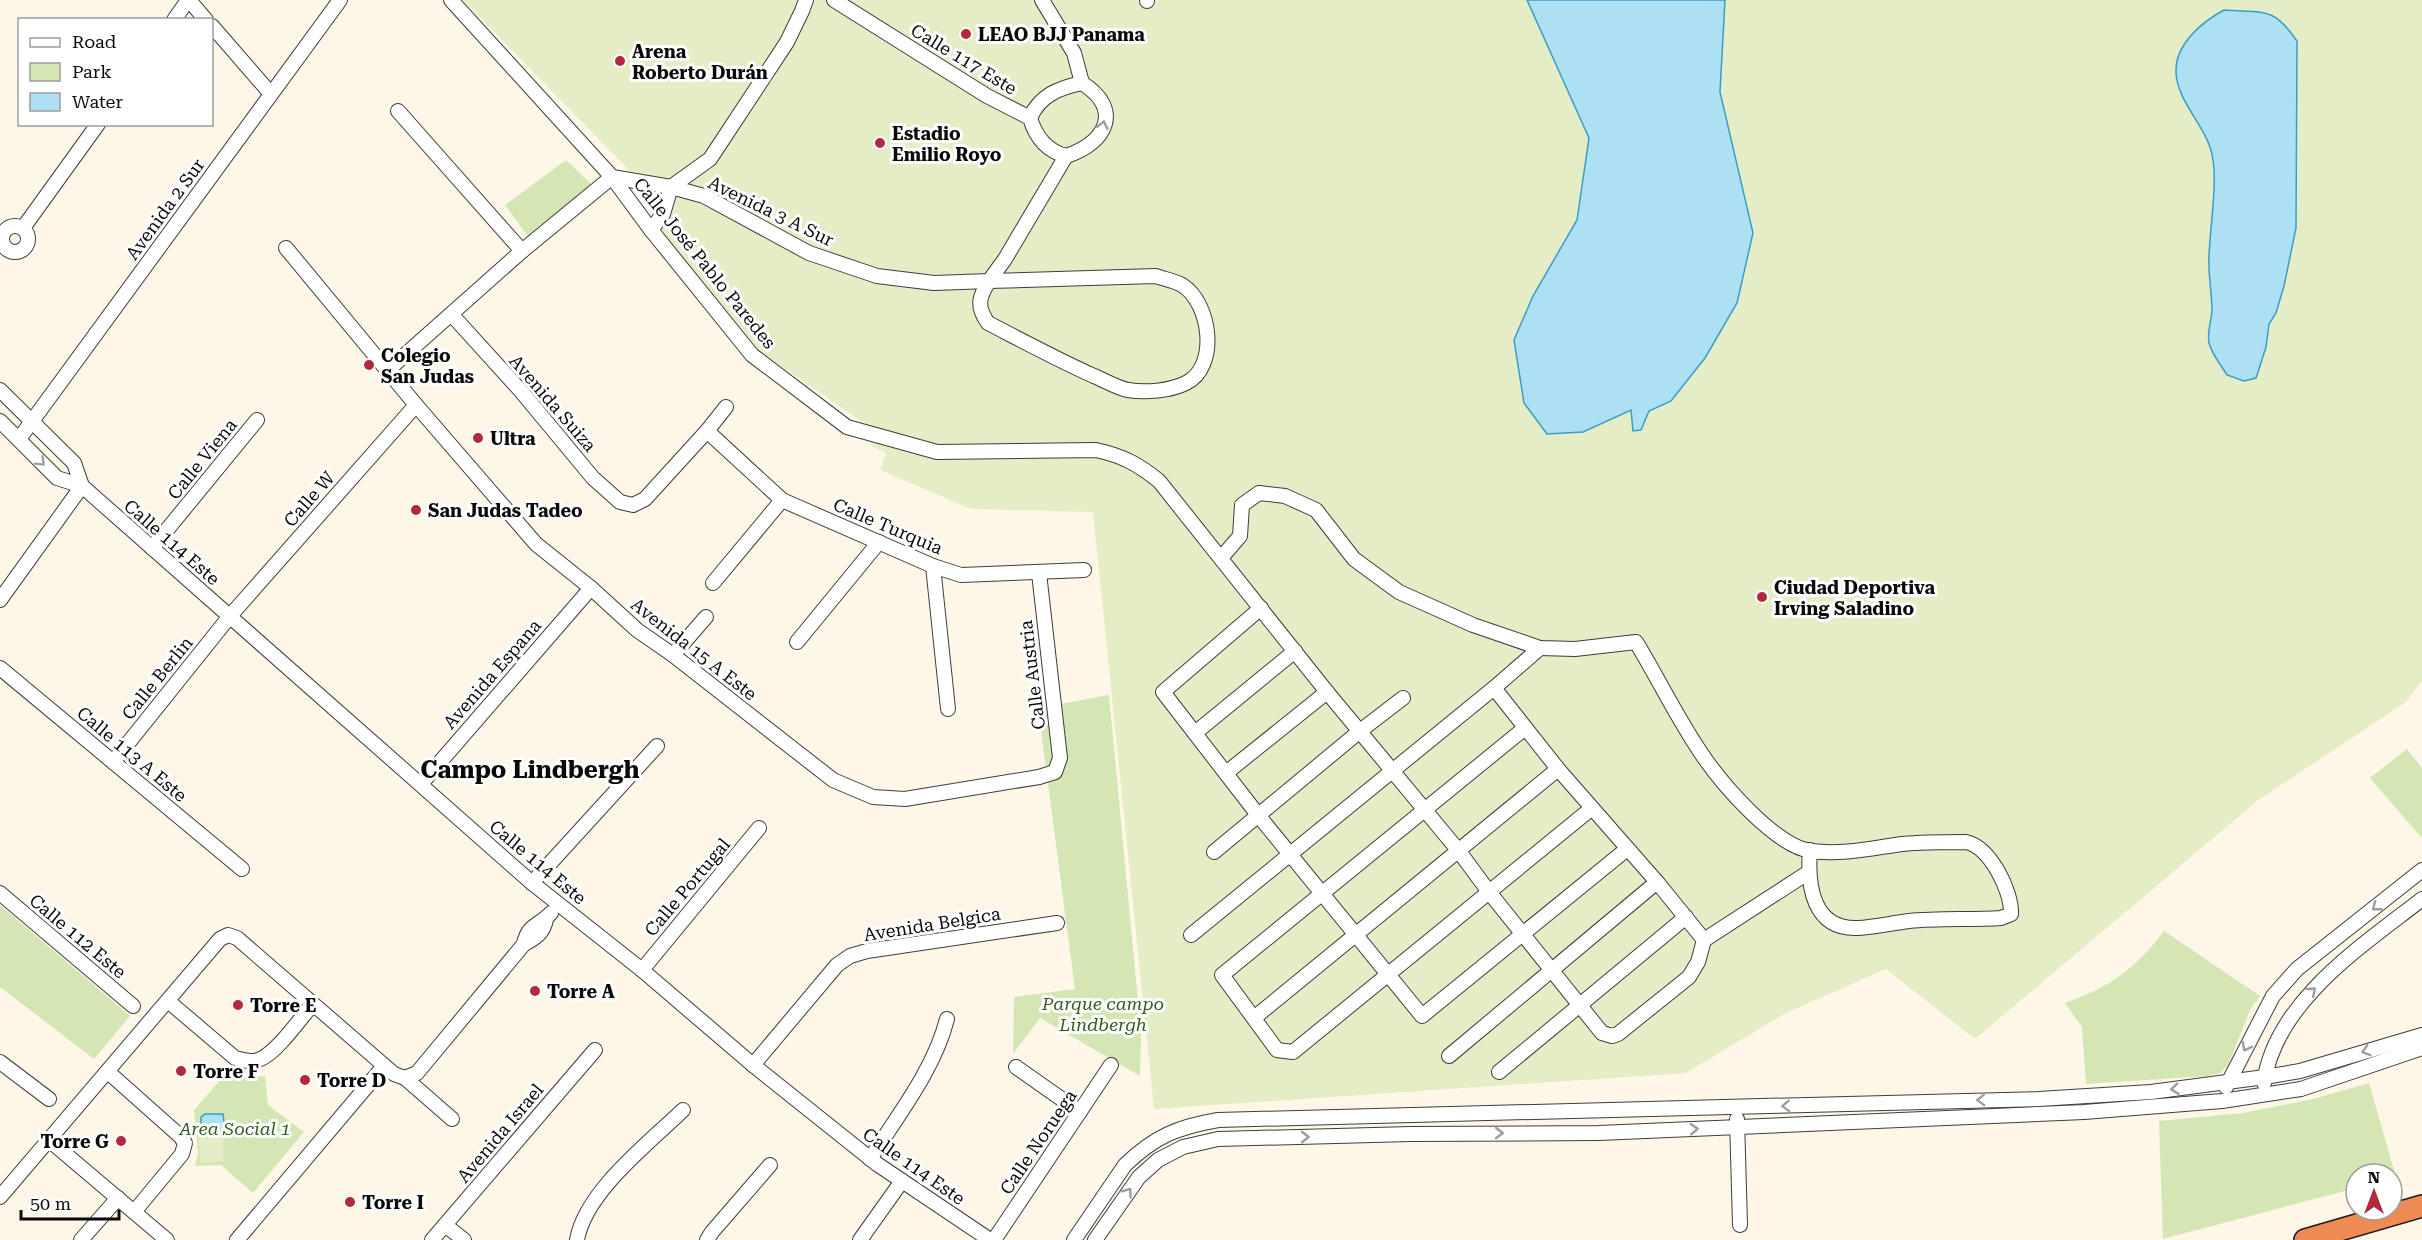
<svg xmlns="http://www.w3.org/2000/svg" width="2422" height="1240" font-family="'Roboto Serif',serif">
  <style>
    .green { fill: #d3e6b4 }
    .pitch { fill: #e4edc5 }
    .water { fill: #aee0f3; stroke: #399dc7; stroke-width: 1.5 }
    .lines { fill: none; stroke-linecap: round; stroke-linejoin: round }
    .minor-casing { stroke: #3d3d3d; stroke-width: 16 }
    .highway-casing { stroke: #1b1b1b; stroke-width: 24 }
    .minor { stroke: #fff; stroke-width: 14 }
    .highway { stroke: #ee8b55; stroke-width: 21 }
    .oneway { stroke: #9d9d9d }
    .poi-dot { fill: #b2293e; stroke: #fff; stroke-width: 2 }
    .labels { text-anchor: middle; dominant-baseline: central; stroke-width: 6; stroke-linejoin: round; paint-order: stroke }
    .poi-label { font-size: 18px; font-weight: bold; fill: #0a0a0a; stroke: #fff; text-anchor: start }
    .street-label { font-size: 18px; fill: #0a0a0a; stroke: #fff }
    .park-label { font-size: 18px; font-style: italic; fill: #325d1e; stroke: #fff }
    .district-label { font-size: 24px; font-weight: bold; fill: #0a0a0a; stroke: #fff }
  </style>
  <rect width="100%" height="100%" fill="#fef7e7"/>
  <g class="green">
    <path d="M566,160L591,184L529,238L505,205Z"/>
    <path d="M1109,695L1141,1033L1140,1076L1040,1018L1013,1054L1014,997L1075,989L1038,708Z"/>
    <path d="M2407,749L2422,768V838L2370,778Z"/>
    <path d="M0,905L130,1016L94,1059L0,987Z"/>
    <path d="M2164,931L2260,996L2251,1008L2228,1065L2220,1073L2208,1076L2086,1084L2082,1027L2065,1003C2108,988 2137,968 2164,931Z"/>
    <path d="M265,1076L268,1105L304,1132L253,1193L221,1165L195,1166L198,1153L194,1110L221,1079Z"/>
    <path d="M2369,1083L2396,1177L2392,1178V1174H2356V1188L2163,1239L2159,1121L2243,1113L2313,1099Z"/>
  </g>
  <g class="pitch">
    <path d="M463,0H2422V681L2406,702L2257,801L1975,1039L1886,969L1786,1013L1686,1073L1154,1109L1093,512L971,509L880,470L886,453L871,446L874,430L759,351L667,240L625,166Z"/>
    <path d="M223,1137L224,1161L200,1163L199,1139Z"/>
  </g>
  <g class="water">
    <path d="M1527,0H1725L1720,92L1753,233L1737,303L1705,358L1671,401L1649,411L1641,430L1633,431L1631,410L1583,432L1547,434L1524,403L1514,340L1533,296L1577,220L1589,138Z"/>
    <path d="M2224,10C2264,13 2273,6 2297,41L2296,228L2284,286L2276,313L2269,324L2266,347L2256,378L2244,381L2227,375C2221,365 2212,355 2209,343C2207,333 2211,321 2212,311C2212,293 2208,275 2209,256C2210,228 2217,187 2213,160C2209,127 2177,104 2176,72C2175,44 2202,22 2224,10Z"/>
    <path d="M205,1114H223L225,1130L223,1133L204,1134L201,1130V1117Z"/>
  </g>
  <g class="lines">
    <defs>
      <g id="minor">
        <path d="M189,0L206,20"/>
        <path d="M451,0L612,177L651,230L752,355L847,427L937,452L1096,450C1123,456 1138,464 1159,481L1327,692L1458,850L1489,892L1602,1033L1612,1036L1618,1034L1689,977L1698,962L1704,940L1657,882L1558,769L1494,688"/>
        <path d="M834,0L987,96L1030,118C1036,138 1047,151 1066,156"/>
        <path d="M1042,0L1074,53L1082,83C1123,109 1107,143 1066,156"/>
        <path d="M1147,0V1"/>
        <path d="M174,20L188,0"/>
        <path d="M212,26L271,94"/>
        <path d="M398,111L522,251"/>
        <path d="M1030,118C1040,95 1059,88 1082,83"/>
        <circle cx="15" cy="239" r="13"/>
        <path d="M23,228L98,124"/>
        <path d="M651,230L663,214L671,187L710,159L787,42L802,11L806,0"/>
        <path d="M286,248L416,405L536,544L591,588L637,630L673,655L833,780L873,797L905,799L1039,777L1055,772L1060,758L1039,573"/>
        <path d="M1156,276C1164,279 1175,281 1182,285C1211,303 1219,367 1186,383C1170,391 1145,393 1128,390C1117,388 1104,380 1094,376C1058,360 1023,341 988,323C976,306 979,297 989,281Z"/>
        <path d="M452,315L520,390L593,478L620,502L633,505L645,499L707,431L726,407"/>
        <path d="M388,370L522,251L612,177L671,187L704,196L809,253L877,276L934,283L989,281L1005,259L1066,156"/>
        <path d="M0,390L74,463L82,486L57,478L0,421"/>
        <path d="M707,431L782,500L933,566L961,575L1084,570"/>
        <path d="M19,439L340,0"/>
        <path d="M152,548L257,420"/>
        <path d="M1221,558L1240,536L1242,505L1259,493L1285,496L1316,510L1354,559L1399,592L1473,625L1540,648L1575,649L1636,642C1658,678 1677,718 1701,753C1721,783 1775,846 1811,851C1843,855 1872,848 1902,844C1923,842 1945,842 1966,842C1990,847 2012,891 2011,914L2001,918C1971,920 1939,918 1909,921C1892,923 1875,927 1858,928C1813,930 1807,886 1810,850"/>
        <path d="M933,566L948,709"/>
        <path d="M713,583L782,500"/>
        <path d="M0,600L82,486L532,883L642,970L753,1065L877,1164L990,1240"/>
        <path d="M1261,608L1163,692L1258,815L1422,1016L1627,849"/>
        <path d="M797,642L879,542"/>
        <path d="M673,655L706,617"/>
        <path d="M0,668L242,869"/>
        <path d="M1525,728L1222,975L1277,1050L1293,1052L1592,808"/>
        <path d="M1195,733L1295,651"/>
        <path d="M113,762L230,616L416,405"/>
        <path d="M1226,773L1327,692"/>
        <path d="M421,784L591,588"/>
        <path d="M1214,852L1360,731L1403,698"/>
        <path d="M532,883L657,746"/>
        <path d="M0,893L133,1006"/>
        <path d="M1191,935L1494,688L1540,648"/>
        <path d="M1704,940L1809,872"/>
        <path d="M524,944C528,924 539,926 551,913"/>
        <path d="M642,970L759,828"/>
        <path d="M168,1001L235,1058C243,1060 250,1063 258,1060C275,1055 300,1019 312,1005"/>
        <path d="M1254,1018L1558,769"/>
        <path d="M1449,1056L1657,882"/>
        <path d="M0,1062L49,1099"/>
        <path d="M753,1065L837,965L850,956L867,951L1057,923"/>
        <path d="M1016,1067L1080,1112"/>
        <path d="M108,1072L180,1136L185,1143L182,1154L134,1212"/>
        <path d="M1499,1072L1686,917"/>
        <path d="M405,1078L417,1073L524,944C536,938 544,932 546,919"/>
        <path d="M2264,1083C2275,1002 2362,946 2422,899"/>
        <path d="M2226,1087L2273,996L2297,969L2422,870"/>
        <path d="M1737,1119L1740,1225"/>
        <path d="M49,1140L167,1240"/>
        <path d="M870,1159C898,1115 934,1070 947,1019"/>
        <path d="M0,1197L220,939L228,935L237,938L394,1074L405,1078L452,1119"/>
        <path d="M445,1225L464,1240"/>
        <path d="M81,1240L118,1198"/>
        <path d="M237,1240L384,1066"/>
        <path d="M432,1240L595,1050"/>
        <path d="M577,1240C585,1192 649,1143 683,1110"/>
        <path d="M707,1240L712,1232L770,1165"/>
        <path d="M860,1240L902,1181"/>
        <path d="M994,1240L1111,1065"/>
        <path d="M1074,1240L1125,1165C1155,1136 1178,1127 1218,1120L2039,1099L2151,1092L2265,1077L2300,1071L2422,1035"/>
        <path d="M1095,1240L1139,1177L1158,1160L1183,1147L1218,1139L1411,1134L1599,1133L2084,1112L2222,1101L2301,1089L2422,1048"/>
      </g>
      <path id="highway" d="M2305,1240L2422,1206"/>
    </defs>
    <use href="#minor" class="minor-casing"/>
    <use href="#highway" class="highway-casing"/>
    <use href="#minor" class="minor"/>
    <use href="#highway" class="highway"/>
  </g>
  <defs><path id="oneway-chevron" d="M-2-3.5L2.5 0L-2 3.5" fill="none" stroke-width="1.6" stroke-linecap="round" stroke-linejoin="round" transform="scale(1.5)"/></defs>
  <g class="oneway">
    <use href="#oneway-chevron" transform="translate(1103 125) rotate(-79)"/>
    <use href="#oneway-chevron" transform="translate(41 462) rotate(45)"/>
    <use href="#oneway-chevron" transform="translate(2376 907) rotate(142)"/>
    <use href="#oneway-chevron" transform="translate(2312 991) rotate(-41)"/>
    <use href="#oneway-chevron" transform="translate(2246 1047) rotate(118)"/>
    <use href="#oneway-chevron" transform="translate(2366 1051) rotate(163)"/>
    <use href="#oneway-chevron" transform="translate(2175 1089) rotate(173)"/>
    <use href="#oneway-chevron" transform="translate(1981 1100) rotate(178)"/>
    <use href="#oneway-chevron" transform="translate(1786 1106) rotate(178)"/>
    <use href="#oneway-chevron" transform="translate(1694 1129) rotate(-3)"/>
    <use href="#oneway-chevron" transform="translate(1499 1133)"/>
    <use href="#oneway-chevron" transform="translate(1305 1137) rotate(-1)"/>
    <use href="#oneway-chevron" transform="translate(1128 1192) rotate(-55)"/>
  </g>
  <g class="poi-dot">
    <circle cx="966" cy="34" r="6"/>
    <circle cx="620" cy="61" r="6"/>
    <circle cx="880" cy="143" r="6"/>
    <circle cx="369" cy="365" r="6"/>
    <circle cx="478" cy="438" r="6"/>
    <circle cx="416" cy="510" r="6"/>
    <circle cx="1762" cy="597" r="6"/>
    <circle cx="535" cy="991" r="6"/>
    <circle cx="238" cy="1005" r="6"/>
    <circle cx="181" cy="1071" r="6"/>
    <circle cx="305" cy="1080" r="6"/>
    <circle cx="121" cy="1141" r="6"/>
    <circle cx="350" cy="1202" r="6"/>
  </g>
  <g class="labels">
    <g class="poi-label">
      <text x="978" y="34">LEAO BJJ Panama</text>
      <text x="632" y="51">Arena<tspan x="632" dy="21">Roberto Durán</tspan></text>
      <text x="892" y="133">Estadio<tspan x="892" dy="21">Emilio Royo</tspan></text>
      <text x="381" y="355">Colegio<tspan x="381" dy="21">San Judas</tspan></text>
      <text x="490" y="438">Ultra</text>
      <text x="428" y="510">San Judas Tadeo</text>
      <text x="1774" y="587">Ciudad Deportiva<tspan x="1774" dy="21">Irving Saladino</tspan></text>
      <text x="547" y="991">Torre A</text>
      <text x="250" y="1005">Torre E</text>
      <text x="193" y="1071">Torre F</text>
      <text x="317" y="1080">Torre D</text>
      <text x="109" y="1141" text-anchor="end">Torre G</text>
      <text x="362" y="1202">Torre I</text>
    </g>
    <g class="street-label">
      <text transform="translate(964 59) rotate(31)">Calle 117 Este</text>
      <text transform="translate(165 209) rotate(-54)">Avenida 2 Sur</text>
      <text transform="translate(771 211) rotate(26)">Avenida 3 A Sur</text>
      <text transform="translate(705 263) rotate(51)">Calle José Pablo Paredes</text>
      <text transform="translate(553 403) rotate(49)">Avenida Suiza</text>
      <text transform="translate(202 459) rotate(-51)">Calle Viena</text>
      <text transform="translate(309 499) rotate(-49)">Calle W</text>
      <text transform="translate(888 526) rotate(23)">Calle Turquia</text>
      <text transform="translate(172 542) rotate(41)">Calle 114 Este</text>
      <text transform="translate(694 649) rotate(38)">Avenida 15 A Este</text>
      <text transform="translate(492 674) rotate(-49)">Avenida Espana</text>
      <text transform="translate(1032 675) rotate(-97)">Calle Austria</text>
      <text transform="translate(157 678) rotate(-51)">Calle Berlin</text>
      <text transform="translate(132 754) rotate(40)">Calle 113 A Este</text>
      <text transform="translate(538 862) rotate(40)">Calle 114 Este</text>
      <text transform="translate(687 887) rotate(-50)">Calle Portugal</text>
      <text transform="translate(932 924) rotate(-9)">Avenida Belgica</text>
      <text transform="translate(78 936) rotate(40)">Calle 112 Este</text>
      <text transform="translate(500 1133) rotate(-50)">Avenida Israel</text>
      <text transform="translate(1038 1142) rotate(-56)">Calle Noruega</text>
      <text transform="translate(914 1166) rotate(35)">Calle 114 Este</text>
    </g>
    <g class="park-label">
      <text x="1103" y="1003">Parque campo<tspan x="1103" dy="21">Lindbergh</tspan></text>
      <text x="235" y="1128">Area Social 1</text>
    </g>
    <g class="district-label">
      <text x="530" y="770">Campo Lindbergh</text>
    </g>
  </g>
  <rect x="18" y="18" width="195" height="108" fill="#ffffff" stroke="#9d9d9d" stroke-width="1.5"/>
  <rect x="30" y="38" width="30" height="9" fill="#ffffff" stroke="#9d9d9d" stroke-width="1.5"/>
  <text x="72" y="48" font-size="18" fill="#0a0a0a">Road</text>
  <rect x="30" y="63" width="30" height="18" fill="#d3e6b4" stroke="#9d9d9d" stroke-width="1.5"/>
  <text x="72" y="78" font-size="18" fill="#0a0a0a">Park</text>
  <rect x="30" y="93" width="30" height="18" fill="#aee0f3" stroke="#9d9d9d" stroke-width="1.5"/>
  <text x="72" y="108" font-size="18" fill="#0a0a0a">Water</text>
  <g transform="translate(2374 1192)"><circle r="28" fill="#ffffff" stroke="#9d9d9d" stroke-width="1.5"/>
  <path d="M0-4.5L10 22L0 15L-10 22Z" fill="#b2293e"/>
  <text y="-9" font-size="16" font-weight="bold" text-anchor="middle" fill="#0a0a0a">N</text>
  </g>
  <path d="M21 1210v9h98v-9" fill="none" stroke="#0a0a0a" stroke-width="3"/>
  <text x="30" y="1210" font-size="18" fill="#0a0a0a" stroke="#ffffff" stroke-width="4.5" paint-order="stroke">50 m</text>
</svg>
